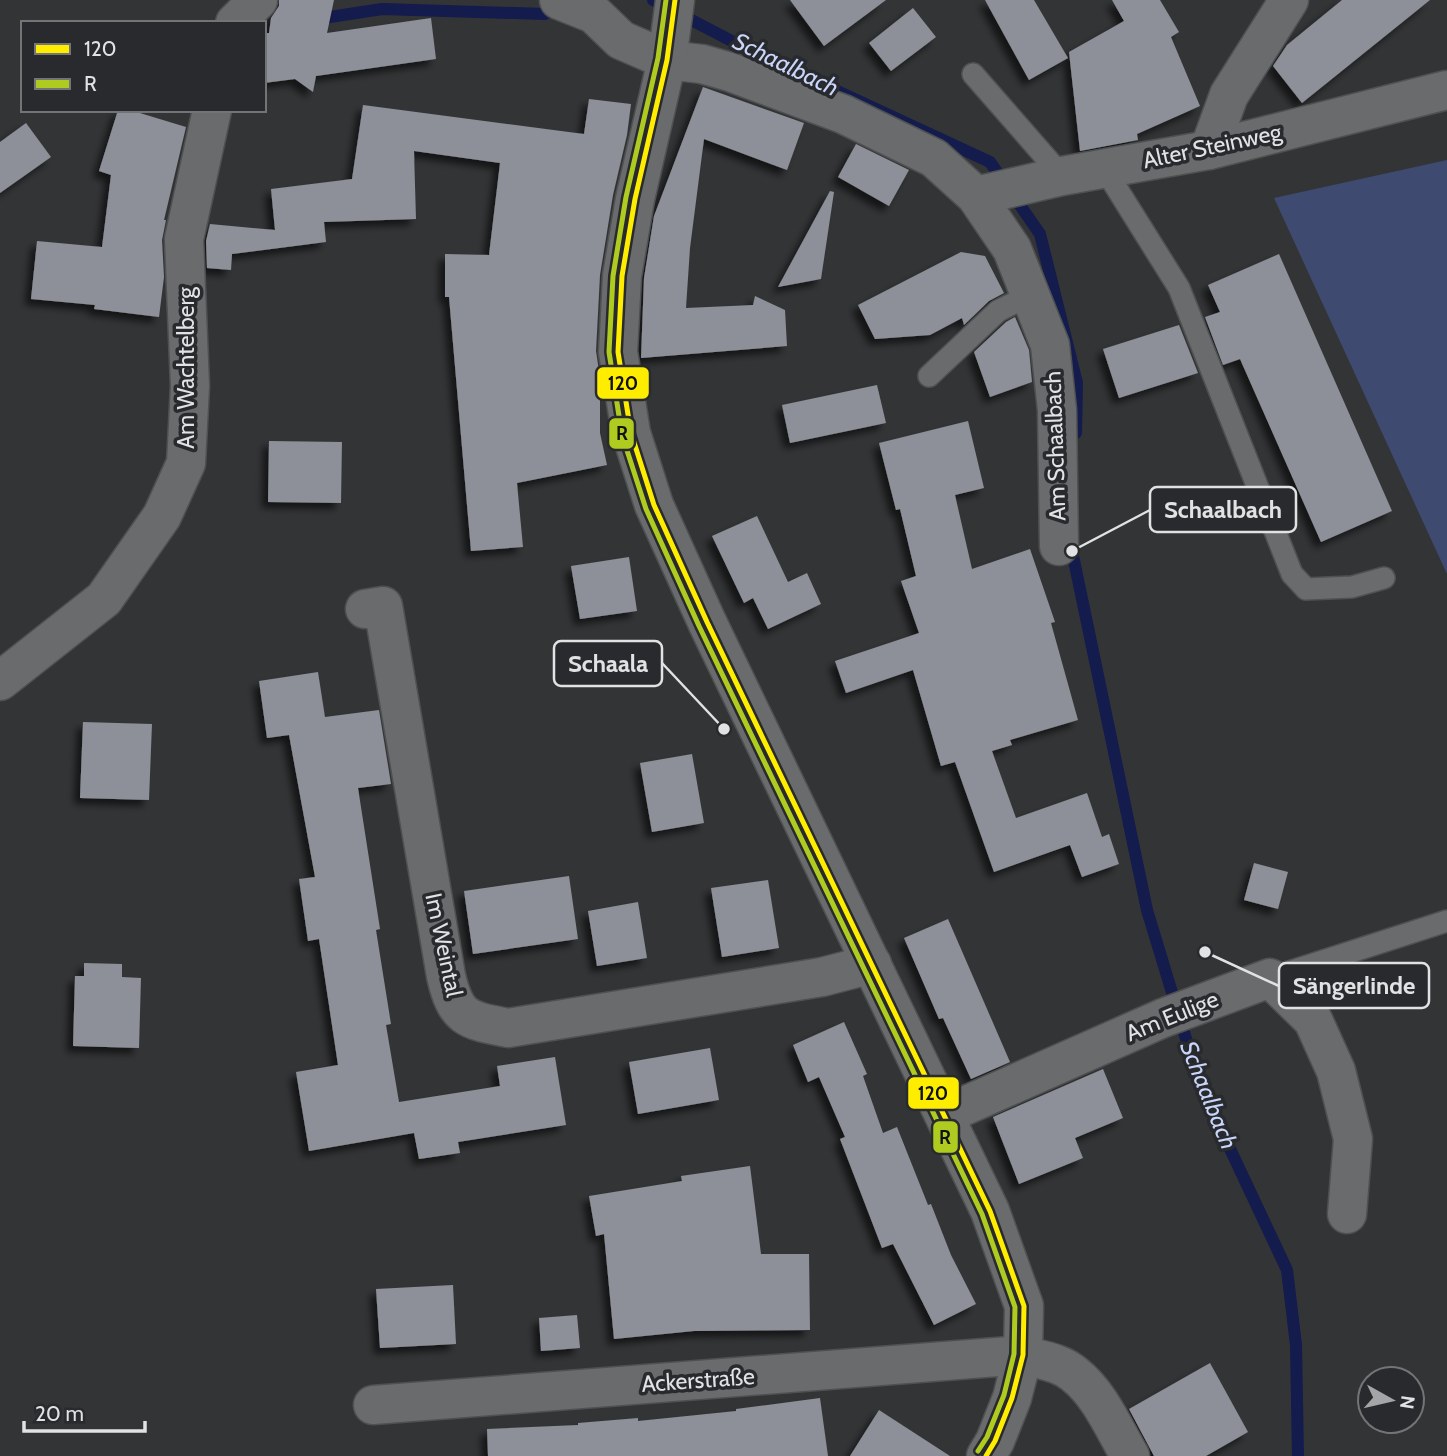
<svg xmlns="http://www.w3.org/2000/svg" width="1447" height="1456" font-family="Cabin,sans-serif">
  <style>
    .green { fill: #3f4a70 }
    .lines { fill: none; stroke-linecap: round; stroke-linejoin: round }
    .stream { stroke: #141b4d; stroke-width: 12 }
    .building { fill: #8d9098; filter: url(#shadow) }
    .lane-casing { stroke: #4f5051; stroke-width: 24 }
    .street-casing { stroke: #4f5051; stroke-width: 41 }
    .lane { stroke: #6a6b6c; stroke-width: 21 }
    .street { stroke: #6a6b6c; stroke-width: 38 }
    .bus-1-casing { stroke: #292a2d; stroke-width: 10 }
    .bus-2-casing { stroke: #292a2d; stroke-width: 10 }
    .bus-1 { stroke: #ffed00; stroke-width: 5 }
    .bus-2 { stroke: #b0cb1f; stroke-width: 5 }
    .labels { text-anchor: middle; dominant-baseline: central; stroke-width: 7; stroke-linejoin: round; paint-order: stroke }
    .street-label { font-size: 23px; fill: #e1e2e4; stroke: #292a2d }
    .water-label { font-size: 24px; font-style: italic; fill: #c9d5f9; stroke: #292a2d }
    .leader { fill: none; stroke: #e1e2e4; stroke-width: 2.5 }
    .callout-dot { fill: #e1e2e4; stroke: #292a2d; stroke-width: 2.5 }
    .callout { fill: #292a2d; stroke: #e1e2e4; stroke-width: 2.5 }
    .callout-label { font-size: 24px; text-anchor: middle; font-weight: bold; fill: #e1e2e4 }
    .line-badge { stroke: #292a2d; stroke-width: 2.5 }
    .pale-badge-label { font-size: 19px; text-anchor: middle; font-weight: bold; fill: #111 }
  </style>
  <defs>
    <filter id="shadow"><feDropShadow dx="-6" dy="6" stdDeviation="3.5" flood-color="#0009"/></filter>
  </defs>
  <rect width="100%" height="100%" fill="#333436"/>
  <path class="green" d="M1447,160V574L1274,198Z"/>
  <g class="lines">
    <g class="stream">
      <path d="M653,0L749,50L990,162L1040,234L1077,383L1076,433"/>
      <path d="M317,19L382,9L545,14"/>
      <path d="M1073,542L1072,551L1147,910L1200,1085L1287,1270L1296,1345L1298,1456"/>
    </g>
  </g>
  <g class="building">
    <path d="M279,0H334L327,33L431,18L436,59L316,76L313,92L295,79L264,83L266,58L264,57V33H269L271,18L279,6Z"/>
    <path d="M790,0H886L824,46Z"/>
    <path d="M985,0H1034L1068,58L1029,80Z"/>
    <path d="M1112,0H1160L1179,32L1171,37L1200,106L1137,134L1138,140L1080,151L1069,52L1124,21Z"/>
    <path d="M1342,0H1430L1302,103L1273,66L1287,45Z"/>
    <path d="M913,8L936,37L891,71L869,43Z"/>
    <path d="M703,87L804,123L787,170L704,139L690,248L686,308L753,305L755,296L785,310L787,346L641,358L644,278L654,216Z"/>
    <path d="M589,99L631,104L627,135L613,195L600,275L596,351L600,378V433L607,465L517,483L523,547L471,551L449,297H445V254L489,255L500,163L414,151L416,219L324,222L326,242L232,254L231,270L207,268L206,241L210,224L275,230L271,189L352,179L363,105L584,134Z"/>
    <path d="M118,110H130L186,127L164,220H166L162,240L164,277L159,317L94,309L95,305L31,299L37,241L102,247L111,175L99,171Z"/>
    <path d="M26,123L51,157L0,193V142Z"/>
    <path d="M856,144L909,170L889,206L838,177Z"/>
    <path d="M830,191L834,192L821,279L778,287Z"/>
    <path d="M961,252L985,256L1004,293L989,301L964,325L962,318L930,335L875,339L858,305Z"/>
    <path d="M1279,254L1392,511L1321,542L1240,359L1223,365L1205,317L1220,312L1208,285Z"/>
    <path d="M1015,317L1029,350L1032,382L990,397L974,352L1006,322Z"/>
    <path d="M1179,325L1198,373L1119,398L1103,349Z"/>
    <path d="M877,385L886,423L790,443L782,405Z"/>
    <path d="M968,421L984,488L955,495L972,569L1030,549L1055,622L1051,623L1078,720L1010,740L1012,745L992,751L1016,818L1087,793L1102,837L1109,834L1119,864L1082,877L1070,845L994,872L955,762L941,766L913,670L846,693L835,661L919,633L901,581L916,576L900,509L896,510L879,443Z"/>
    <path d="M269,441L342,442L341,503L268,502Z"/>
    <path d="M757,516L788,582L807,573L821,604L768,629L753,598L744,603L712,536Z"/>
    <path d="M629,557L637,611L580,619L571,566Z"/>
    <path d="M318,672L325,717L379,710L391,784L358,788L380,929L376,930L391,1024L386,1025L399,1102L500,1086L497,1066L555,1057L566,1125L458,1142L460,1153L419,1159L414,1133L309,1151L296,1072L338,1065L319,939L308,941L299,879L315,877L289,735L267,738L259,681Z"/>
    <path d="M83,722L152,724L149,800L80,798Z"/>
    <path d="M692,754L704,823L652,832L640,763Z"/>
    <path d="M1254,863L1288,872L1278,909L1244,900Z"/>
    <path d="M569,876L578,939L473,954L464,891Z"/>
    <path d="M768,880L779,948L722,957L711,888Z"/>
    <path d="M638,902L647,958L597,966L588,911Z"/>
    <path d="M948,919L1010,1062L971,1079L943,1018L939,1019L904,938Z"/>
    <path d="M84,963L122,964V977L141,978L139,1048L73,1046L75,976H84Z"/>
    <path d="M844,1022L867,1074L863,1076L883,1133L897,1127L928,1205L931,1204L951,1255L976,1304L934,1325L893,1244L882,1248L840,1139L845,1137L819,1077L808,1082L793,1045Z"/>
    <path d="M710,1048L719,1100L638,1114L629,1062Z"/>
    <path d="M1103,1069L1123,1118L1075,1138L1083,1158L1019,1184L993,1117Z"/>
    <path d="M750,1166L761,1254H809L810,1330L694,1331L614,1339L604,1234L596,1236L589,1196L682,1181L681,1176Z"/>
    <path d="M453,1285L456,1344L380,1348L376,1289Z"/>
    <path d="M577,1315L580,1348L541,1351L539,1318Z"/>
    <path d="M1210,1363L1248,1432L1206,1456H1154L1129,1409Z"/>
    <path d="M820,1398L828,1456H488L487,1429L578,1425V1423L638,1418V1421L736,1411V1409Z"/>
    <path d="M879,1410L950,1456H850Z"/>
  </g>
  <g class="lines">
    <defs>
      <g id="lane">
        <path d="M973,74L1062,176"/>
        <path d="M1104,168L1179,288L1292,574L1306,589L1352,587L1384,578"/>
        <path d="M929,376L998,311L1030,295"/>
        <path d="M1270,978L1447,921"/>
      </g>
      <g id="street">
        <path d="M559,0L594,14L621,40L667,60L702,64L730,72L843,114L934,158L976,196L1012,249L1050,345L1057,410L1059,546"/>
        <path d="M675,0L667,60L635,199L622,276L618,352L631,433L654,505L707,622L990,1211L1024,1306L1023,1355L1012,1398L995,1441L986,1456"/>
        <path d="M235,23L258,0"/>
        <path d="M1209,150L1229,95L1289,0"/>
        <path d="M976,196L1062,176L1209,150L1447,90"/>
        <path d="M365,609L383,606L446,976C456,1019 467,1020 508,1028L822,977L872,964"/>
        <path d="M0,681L104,599L162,516L186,463L190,386L184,239L212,110"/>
        <path d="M944,1115L1163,1018L1270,978L1313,1020L1336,1071L1353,1139L1347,1214"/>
        <path d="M373,1405L1023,1355C1040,1360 1060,1362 1074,1374C1100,1394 1114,1429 1130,1456"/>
      </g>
    </defs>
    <use href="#lane" class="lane-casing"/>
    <use href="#street" class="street-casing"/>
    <use href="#lane" class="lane"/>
    <use href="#street" class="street"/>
    <defs>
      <path id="bus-1" d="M675,0L667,60L635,199L622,276L618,352L631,433L654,505L707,622L990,1211L1024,1306L1023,1355L1012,1398L995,1441L986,1456"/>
      <path id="bus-2" d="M666,0L658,58L626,197L613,276L609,352L622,435L646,509L699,626L982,1214L1015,1307L1014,1354L1004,1395L987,1437L978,1451"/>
    </defs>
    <use href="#bus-1" class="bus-1-casing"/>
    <use href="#bus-2" class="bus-2-casing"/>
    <use href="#bus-1" class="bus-1"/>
    <use href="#bus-2" class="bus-2"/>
  </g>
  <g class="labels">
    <g class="street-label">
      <text transform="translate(1212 146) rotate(-12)">Alter Steinweg</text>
      <text transform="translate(186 368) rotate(-90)">Am Wachtelberg</text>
      <text transform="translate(1055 446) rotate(-92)">Am Schaalbach</text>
      <text transform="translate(444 945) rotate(78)">Im Weintal</text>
      <text transform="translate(1172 1016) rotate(-22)">Am Eulige</text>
      <text transform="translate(698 1380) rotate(-4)">Ackerstraße</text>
    </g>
    <g class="water-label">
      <text transform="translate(786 64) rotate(26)">Schaalbach</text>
      <text transform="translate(1209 1095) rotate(68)">Schaalbach</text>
    </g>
  </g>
  <path class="leader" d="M1072 551L1150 510M724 729L662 663M1205 952L1279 986"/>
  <g class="callout-dot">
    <circle cx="1072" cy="551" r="7"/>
    <circle cx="724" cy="729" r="7"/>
    <circle cx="1205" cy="952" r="7"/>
  </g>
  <g class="callout">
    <rect x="1150" y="487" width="146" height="45" rx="7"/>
    <rect x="554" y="641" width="108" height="45" rx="7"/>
    <rect x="1279" y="963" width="150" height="45" rx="7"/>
  </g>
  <g class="callout-label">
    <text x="1223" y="518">Schaalbach</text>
    <text x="608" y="672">Schaala</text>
    <text x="1354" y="994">Sängerlinde</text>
  </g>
  <g class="line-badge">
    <rect x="596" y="366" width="54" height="34" rx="7" fill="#ffed00"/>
    <rect x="608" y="417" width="27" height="33" rx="7" fill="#b0cb1f"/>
    <rect x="907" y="1076" width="53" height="34" rx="7" fill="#ffed00"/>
    <rect x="932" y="1120" width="27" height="34" rx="7" fill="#b0cb1f"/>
  </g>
  <g class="pale-badge-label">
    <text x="623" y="390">120</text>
    <text x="622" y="440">R</text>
    <text x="933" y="1100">120</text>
    <text x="945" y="1144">R</text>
  </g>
  <rect x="21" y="21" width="245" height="91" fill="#292a2d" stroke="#737476" stroke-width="2"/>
  <rect x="35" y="44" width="35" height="10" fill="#ffed00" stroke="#737476" stroke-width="2"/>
  <text x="84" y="56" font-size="21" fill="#e1e2e4">120</text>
  <rect x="35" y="79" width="35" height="10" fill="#b0cb1f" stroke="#737476" stroke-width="2"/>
  <text x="84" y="91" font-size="21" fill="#e1e2e4">R</text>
  <g transform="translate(1391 1400) rotate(98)"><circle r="33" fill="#292a2d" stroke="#737476" stroke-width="2"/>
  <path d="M0-5L12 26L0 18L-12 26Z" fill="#a4a5a7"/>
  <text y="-10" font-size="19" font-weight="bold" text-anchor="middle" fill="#e1e2e4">N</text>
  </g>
  <path d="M24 1421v10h121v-10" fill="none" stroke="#e1e2e4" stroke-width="3.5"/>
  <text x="35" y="1421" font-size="21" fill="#e1e2e4" stroke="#292a2d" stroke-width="5" paint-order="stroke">20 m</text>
</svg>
